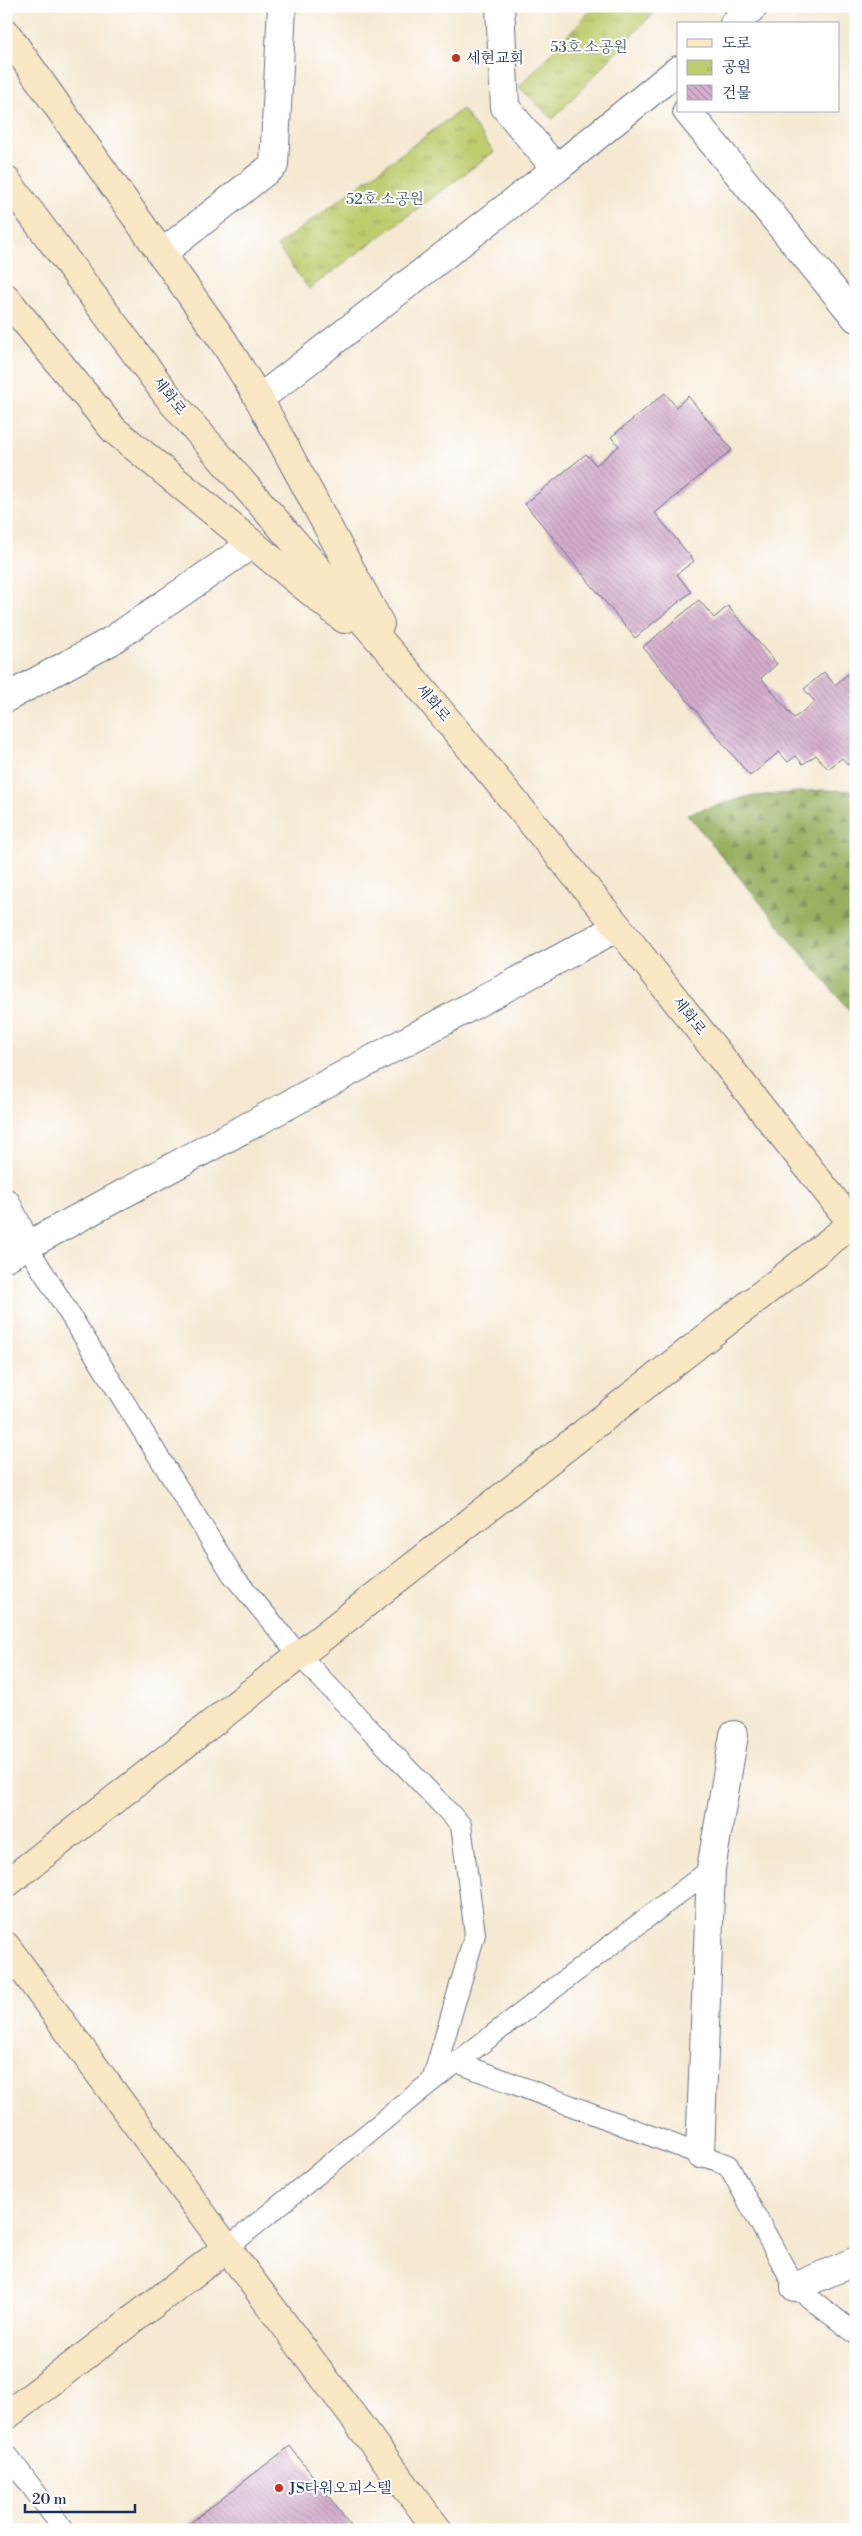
<svg xmlns="http://www.w3.org/2000/svg" width="862" height="2536" font-family="'Libre Bodoni','Noto Serif KR',serif">
  <style>
    .forest { fill: url(#forest-firs); stroke: #597060 }
    .park { fill: url(#park-tufts); stroke: #6d7e66 }
    .building { fill: url(#building-back-hatch) }
    .lines { fill: none; stroke-linecap: round; stroke-linejoin: round }
    .lane-casing { stroke: #677087; stroke-width: 22 }
    .street-casing { stroke: #677087; stroke-width: 30 }
    .secondary-casing { stroke: #677087; stroke-width: 30 }
    .lane { stroke: #fff; stroke-width: 20 }
    .street { stroke: #fff; stroke-width: 28 }
    .secondary { stroke: #fae7c3; stroke-width: 28 }
    .poi-dot { fill: #c8321e; stroke: #fff; stroke-width: 2 }
    .labels { text-anchor: middle; dominant-baseline: central; stroke-width: 4; stroke-linejoin: round; paint-order: stroke }
    .park-label { font-size: 15px; fill: #4c5e63; stroke: #fff }
    .poi-label { font-size: 15px; fill: #1b2f5e; stroke: #fff; text-anchor: start }
    .street-label { font-size: 15px; fill: #1b2f5e; stroke: #fff }
  </style>
  <defs>
    <pattern id="forest-firs" width="22" height="20" patternUnits="userSpaceOnUse" patternTransform="scale(1.25)"><rect width="22" height="20" fill="#97b061"/><path d="M5 1l3.5 6h-7zM16 11l3.5 6h-7z" fill="#7a9053"/></pattern>
    <pattern id="park-tufts" width="24" height="20" patternUnits="userSpaceOnUse" patternTransform="scale(1.25)"><rect width="24" height="20" fill="#bfcc6e"/><path d="M3 7l-1-3M5 7V3M7 7l1-3M15 17l-1-3M17 17v-4M19 17l1-3" fill="none" stroke="#9aa65e"/></pattern>
    <pattern id="building-back-hatch" width="6" height="6" patternUnits="userSpaceOnUse" patternTransform="scale(1.25)"><rect width="6" height="6" fill="#d5afcd"/><path d="M-1 5l2 2M0 0l6 6M5-1l2 2" fill="none" stroke="#ac8faa"/></pattern>
  </defs>
  <rect width="100%" height="100%" fill="#fff"/>
  <filter id="ink" filterUnits="userSpaceOnUse"><feTurbulence type="fractalNoise" baseFrequency=".02" numOctaves="2"/><feDisplacementMap in="SourceGraphic" scale="10" xChannelSelector="R" yChannelSelector="G"/><feConvolveMatrix kernelMatrix="1 2 1 2 8 2 1 2 1" color-interpolation-filters="sRGB"/></filter>
  <filter id="wash" filterUnits="userSpaceOnUse"><feTurbulence type="fractalNoise" baseFrequency=".0096" numOctaves="4" result="noise"/><feDisplacementMap in="SourceGraphic" scale="20" xChannelSelector="R" yChannelSelector="G"/><feGaussianBlur stdDeviation="1.12" result="paint"/><feColorMatrix in="noise" values="0 0 0 0 0 0 0 0 0 0 0 0 0 0 0 0 0 1.4 0 .05"/><feComposite in="paint" operator="in"/></filter>
  <g filter="url(#wash)">
    <rect width="100%" height="100%" fill="#f5e9d2"/>
    <path class="forest" d="M821,790L856,791V1019L687,814L746,797Z"/>
    <g class="park">
      <path d="M595,6H660L553,119L519,87Z"/>
      <path d="M462,109L494,152L309,289L277,246Z"/>
    </g>
    <g id="blocks">
      <g class="building">
        <path d="M665,393L676,407L688,396L732,450L655,513L694,561L677,574L691,592L635,638L525,504L586,454L596,465L619,446L611,437Z"/>
        <path d="M699,600L714,618L728,606L777,664L761,678L794,718L815,702L804,689L824,672L835,685L856,667V765L851,768L842,758L828,769L816,755L803,764L796,756L788,762L779,752L750,776L643,647Z"/>
        <path d="M290,2446L354,2530H181Z"/>
      </g>
    </g>
  </g>
  <g filter="url(#ink)">
    <use href="#blocks" fill-opacity="0" stroke="#677087" stroke-width="1"/>
    <g class="lines">
      <defs>
        <g id="lane">
          <path d="M27,1246L232,1574L299,1655L461,1825L475,1934L432,2081"/>
          <path d="M456,2062L728,2165L795,2287L856,2334"/>
          <path d="M227,2248L432,2081L711,1869"/>
          <path d="M6,2453L64,2530"/>
        </g>
        <g id="street">
          <path d="M500,6L505,107L556,169"/>
          <path d="M734,24L754,6"/>
          <path d="M687,111L856,318"/>
          <path d="M161,254L274,165L282,6"/>
          <path d="M259,399L556,169L678,70"/>
          <path d="M6,698L111,641L252,544"/>
          <path d="M6,1203L27,1246"/>
          <path d="M6,1257L618,927"/>
          <path d="M700,2154L711,1869L734,1735"/>
          <path d="M795,2287L856,2261"/>
        </g>
        <g id="secondary">
          <path d="M6,33L224,342L259,399L380,624"/>
          <path d="M6,180L173,403L405,669L618,927L856,1228"/>
          <path d="M6,298L114,430L344,619"/>
          <path d="M6,1884L856,1221"/>
          <path d="M6,1946L227,2248L438,2530"/>
          <path d="M6,2416L227,2248"/>
        </g>
      </defs>
      <use href="#lane" class="lane-casing"/>
      <use href="#street" class="street-casing"/>
      <use href="#secondary" class="secondary-casing"/>
      <use href="#lane" class="lane"/>
      <use href="#street" class="street"/>
      <use href="#secondary" class="secondary"/>
    </g>
  </g>
  <g class="poi-dot">
    <circle cx="456" cy="58" r="5"/>
    <circle cx="279" cy="2488" r="5"/>
  </g>
  <g class="labels">
    <g class="park-label">
      <text x="589" y="47">53호 소공원</text>
      <text x="385" y="199">52호 소공원</text>
    </g>
    <g class="poi-label">
      <text x="466" y="58">세현교회</text>
      <text x="289" y="2488">JS타워오피스텔</text>
    </g>
    <g class="street-label">
      <text transform="translate(169 396) rotate(52)">세화로</text>
      <text transform="translate(433 703) rotate(50)">세화로</text>
      <text transform="translate(689 1016) rotate(52)">세화로</text>
    </g>
  </g>
  <rect width="862" height="2536" fill="none" stroke="#fff" stroke-width="25"/>
  <rect x="677" y="22" width="162" height="90" fill="#ffffff" stroke="#a4acbf"/>
  <rect x="687" y="39" width="25" height="8" fill="#fae7c3" stroke="#a4acbf"/>
  <text x="722" y="48" font-size="15" fill="#1b2f5e">도로</text>
  <rect x="687" y="60" width="25" height="15" fill="url(#park-tufts)" stroke="#a4acbf"/>
  <text x="722" y="72" font-size="15" fill="#1b2f5e">공원</text>
  <rect x="687" y="85" width="25" height="15" fill="url(#building-back-hatch)" stroke="#a4acbf"/>
  <text x="722" y="98" font-size="15" fill="#1b2f5e">건물</text>
  <path d="M25 2504v8h110v-8" fill="none" stroke="#1b2f5e" stroke-width="2.5"/>
  <text x="32" y="2504" font-size="15" fill="#1b2f5e" stroke="#ffffff" stroke-width="4" paint-order="stroke">20 m</text>
</svg>
